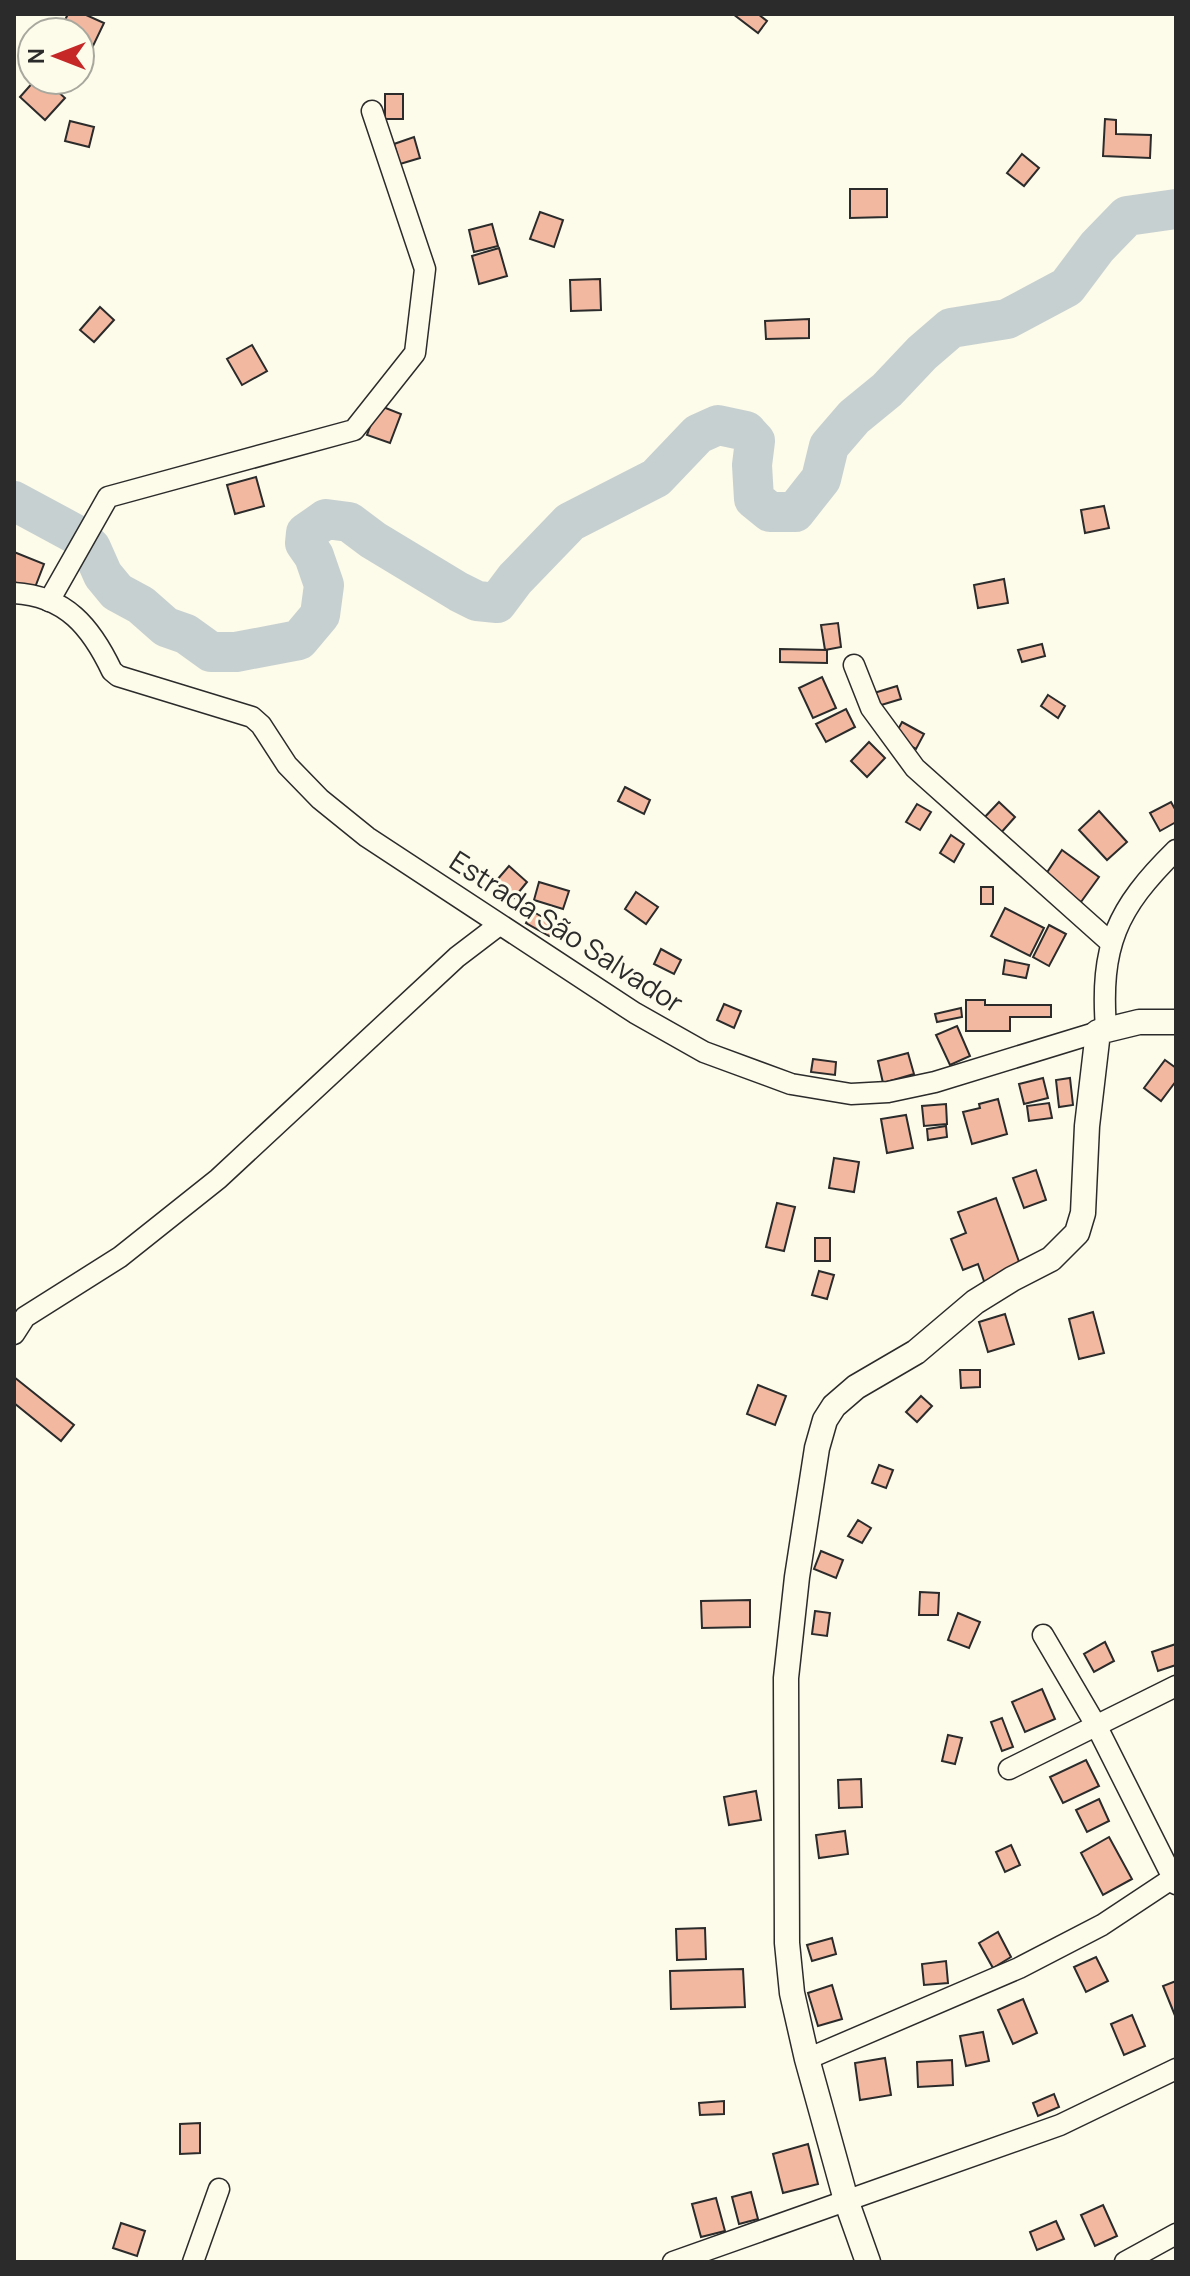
<svg xmlns="http://www.w3.org/2000/svg" width="1190" height="2276" font-family="Manrope,sans-serif">
  <style>
    .lines { fill: none; stroke-linecap: round; stroke-linejoin: round }
    .river { stroke: #c7d0d0; stroke-width: 40 }
    .building { fill: #f2b8a0; stroke: #2b2b2b; stroke-width: 2 }
    .minor-casing { stroke: #2b2b2b; stroke-width: 23 }
    .tertiary-casing { stroke: #2b2b2b; stroke-width: 27 }
    .minor { stroke: #fdfbea; stroke-width: 20 }
    .tertiary { stroke: #fdfbea; stroke-width: 24 }
    .labels { text-anchor: middle; dominant-baseline: central; stroke-width: 6; stroke-linejoin: round; paint-order: stroke }
    .street-label { font-size: 28px; fill: #2b2b2b; stroke: #fdfbea }
  </style>
  <rect width="100%" height="100%" fill="#fdfbea"/>
  <g class="lines">
    <path class="river" d="M14,501L77,535L91,548L103,575L117,592L141,605L166,627L186,634L211,652H236L299,640L320,615L324,585L314,556L305,543L306,533L326,519L349,522L373,540L459,592L477,601L497,603L515,579L570,522L656,478L698,434L718,425L746,431L755,441L752,465L754,499L770,512H795L821,479L829,446L854,417L887,390L922,353L951,328L1007,319L1067,287L1097,247L1127,216L1176,209"/>
  </g>
  <g class="building">
    <path d="M68,14H84L104,23L93,46L80,40V32L60,30Z"/>
    <path d="M733,14H758L767,21L758,33Z"/>
    <path d="M35,80H45L65,98L45,120L20,97Z"/>
    <rect x="385" y="94" width="18" height="25"/>
    <path d="M1105,119L1116,120V134L1151,135L1150,158L1103,156Z"/>
    <path d="M70,121L94,127L89,147L65,141Z"/>
    <path d="M414,137L420,158L400,164L394,144Z"/>
    <path d="M1022,154L1039,168L1024,186L1007,173Z"/>
    <path d="M850,189H887V217L850,218Z"/>
    <path d="M540,212L563,220L554,247L530,239Z"/>
    <path d="M492,224L498,246L474,252L469,230Z"/>
    <path d="M499,248L507,276L479,284L472,256Z"/>
    <path d="M600,279L601,310L571,311L570,280Z"/>
    <path d="M100,307L114,320L94,342L80,330Z"/>
    <path d="M809,319V338L766,339L765,321Z"/>
    <path d="M252,345L267,371L242,385L227,359Z"/>
    <path d="M378,405L401,414L390,443L367,435Z"/>
    <path d="M256,477L264,506L235,514L227,485Z"/>
    <path d="M1104,506L1109,528L1085,533L1081,510Z"/>
    <path d="M14,552L44,564L34,590L14,582Z"/>
    <path d="M1004,579L1008,603L978,608L974,585Z"/>
    <path d="M838,623L841,647L825,650L821,625Z"/>
    <path d="M1042,644L1045,656L1022,662L1018,650Z"/>
    <path d="M780,649L827,650V663L780,662Z"/>
    <path d="M822,677L836,708L813,718L799,688Z"/>
    <path d="M897,686L901,699L878,706L874,693Z"/>
    <path d="M1048,695L1065,706L1058,718L1041,706Z"/>
    <path d="M846,709L855,727L826,742L816,724Z"/>
    <path d="M902,722L924,734L916,749L894,737Z"/>
    <path d="M869,742L885,758L867,777L851,761Z"/>
    <path d="M625,787L650,800L644,814L618,801Z"/>
    <path d="M999,802L1015,817L999,835L982,820Z"/>
    <path d="M1171,802L1176,811V822L1160,831L1150,813Z"/>
    <path d="M917,804L931,812L920,830L906,822Z"/>
    <path d="M1099,811L1127,842L1107,860L1079,830Z"/>
    <path d="M951,835L964,844L954,862L940,853Z"/>
    <path d="M1062,850L1099,877L1081,902L1044,877Z"/>
    <path d="M509,866L527,882L514,898L496,881Z"/>
    <path d="M539,882L569,891L563,909L534,900Z"/>
    <rect x="981" y="887" width="12" height="17"/>
    <path d="M636,892L658,907L646,924L625,909Z"/>
    <path d="M1005,908L1044,928L1030,956L991,936Z"/>
    <path d="M532,911L556,925L549,936L526,923Z"/>
    <path d="M1049,925L1066,934L1049,966L1033,957Z"/>
    <path d="M661,949L681,960L674,974L654,964Z"/>
    <path d="M1005,960L1029,965L1026,978L1003,974Z"/>
    <path d="M966,1000H985V1005H1051V1017H1010V1031H966Z"/>
    <path d="M724,1004L741,1011L734,1028L717,1020Z"/>
    <path d="M961,1008L962,1017L937,1022L935,1014Z"/>
    <path d="M957,1026L970,1056L950,1065L936,1035Z"/>
    <path d="M908,1053L914,1074L883,1083L878,1061Z"/>
    <path d="M813,1059L836,1062L835,1075L811,1072Z"/>
    <path d="M1165,1060L1176,1068V1081L1161,1101L1144,1088Z"/>
    <path d="M1043,1078L1048,1098L1024,1104L1019,1084Z"/>
    <path d="M1070,1078L1073,1105L1059,1107L1056,1080Z"/>
    <path d="M998,1099L1007,1134L972,1144L963,1112L980,1108L979,1104Z"/>
    <path d="M1049,1103L1052,1118L1029,1121L1027,1106Z"/>
    <path d="M946,1104L947,1124L924,1126L922,1106Z"/>
    <path d="M906,1115L913,1148L887,1153L881,1119Z"/>
    <path d="M946,1126L947,1137L928,1140L927,1129Z"/>
    <path d="M834,1158L859,1162L854,1192L829,1188Z"/>
    <path d="M1036,1170L1046,1200L1024,1208L1013,1178Z"/>
    <path d="M996,1198L1022,1270L985,1284L978,1264L963,1270L951,1239L966,1233L958,1212Z"/>
    <path d="M777,1203L795,1207L784,1251L766,1247Z"/>
    <rect x="815" y="1238" width="15" height="23"/>
    <path d="M819,1271L834,1275L827,1299L812,1295Z"/>
    <path d="M1093,1312L1104,1353L1079,1359L1069,1319Z"/>
    <path d="M1005,1314L1014,1344L988,1352L979,1322Z"/>
    <path d="M960,1370H980V1387L961,1388Z"/>
    <path d="M14,1377L74,1425L61,1441L14,1403Z"/>
    <path d="M758,1385L786,1396L775,1425L747,1414Z"/>
    <path d="M921,1396L932,1406L917,1422L906,1412Z"/>
    <path d="M879,1465L893,1470L886,1488L872,1483Z"/>
    <path d="M858,1520L871,1528L862,1543L848,1536Z"/>
    <path d="M821,1551L843,1560L836,1578L814,1569Z"/>
    <path d="M920,1592L939,1593L938,1615H919Z"/>
    <path d="M750,1600V1627L702,1628L701,1601Z"/>
    <path d="M815,1611L830,1613L827,1636L812,1634Z"/>
    <path d="M958,1613L980,1622L969,1648L948,1640Z"/>
    <path d="M1105,1642L1114,1661L1094,1672L1084,1654Z"/>
    <path d="M1176,1644V1665L1158,1671L1152,1652Z"/>
    <path d="M1042,1689L1055,1719L1025,1732L1012,1702Z"/>
    <path d="M1002,1718L1013,1747L1002,1751L991,1722Z"/>
    <path d="M948,1735L962,1738L955,1764L942,1761Z"/>
    <path d="M1086,1760L1099,1786L1063,1803L1050,1777Z"/>
    <path d="M861,1779L862,1807L839,1808L838,1780Z"/>
    <path d="M756,1791L761,1820L729,1825L724,1797Z"/>
    <path d="M1099,1799L1109,1821L1087,1832L1076,1810Z"/>
    <path d="M845,1831L848,1854L819,1858L816,1835Z"/>
    <path d="M1109,1837L1132,1879L1103,1895L1081,1853Z"/>
    <path d="M1011,1845L1020,1865L1005,1872L996,1852Z"/>
    <path d="M705,1928L706,1959L677,1960L676,1929Z"/>
    <path d="M998,1932L1011,1957L993,1968L979,1943Z"/>
    <path d="M832,1938L836,1954L812,1961L807,1945Z"/>
    <path d="M1096,1957L1108,1981L1086,1992L1074,1967Z"/>
    <path d="M946,1961L948,1983L924,1985L922,1964Z"/>
    <path d="M743,1969L745,2007L671,2009L670,1971Z"/>
    <path d="M1176,1981V2018L1163,1986Z"/>
    <path d="M832,1985L842,2019L818,2026L808,1993Z"/>
    <path d="M1023,1999L1037,2033L1013,2044L998,2010Z"/>
    <path d="M1132,2015L1145,2046L1124,2055L1111,2024Z"/>
    <path d="M983,2032L989,2061L966,2066L960,2036Z"/>
    <path d="M885,2058L891,2095L860,2100L855,2063Z"/>
    <path d="M952,2060L953,2085L918,2087L917,2062Z"/>
    <path d="M1054,2094L1059,2107L1038,2116L1033,2103Z"/>
    <path d="M724,2101V2114L700,2115L699,2103Z"/>
    <path d="M200,2123V2153L180,2154V2124Z"/>
    <path d="M808,2144L818,2184L783,2193L773,2154Z"/>
    <path d="M751,2192L758,2219L739,2224L732,2197Z"/>
    <path d="M716,2198L725,2231L701,2237L692,2204Z"/>
    <path d="M1103,2205L1117,2236L1095,2246L1081,2215Z"/>
    <path d="M1056,2221L1064,2239L1037,2250L1030,2232Z"/>
    <path d="M121,2223L145,2231L137,2256L113,2248Z"/>
  </g>
  <g class="lines">
    <defs>
      <g id="minor">
        <path d="M14,593C66,596 91,627 112,671L118,676L252,717L261,725L287,765L320,799L367,837L635,1013L704,1052L791,1084L851,1094L888,1092L935,1082L1098,1032"/>
        <path d="M49,601L108,497L354,430L415,353L425,269L372,111"/>
        <path d="M854,665L871,708L915,768L1111,943"/>
        <path d="M1106,1029C1100,946 1116,909 1176,850"/>
        <path d="M14,1334L25,1317L120,1257L218,1179L457,957L499,925"/>
        <path d="M1043,1635L1097,1727L1176,1884"/>
        <path d="M1009,1769L1176,1686"/>
        <path d="M807,2059L1019,1968L1102,1925L1176,1876"/>
        <path d="M193,2262L219,2189"/>
        <path d="M673,2262L1060,2125L1176,2069"/>
        <path d="M1125,2262L1176,2234"/>
      </g>
      <path id="tertiary" d="M868,2262L846,2200L807,2059L792,1993L787,1943L786,1678L797,1577L817,1448L825,1420L834,1406L856,1387L916,1352L975,1302L1012,1279L1051,1259L1077,1233L1083,1213L1087,1126L1098,1032L1139,1022H1176"/>
    </defs>
    <use href="#minor" class="minor-casing"/>
    <use href="#tertiary" class="tertiary-casing"/>
    <use href="#minor" class="minor"/>
    <use href="#tertiary" class="tertiary"/>
  </g>
  <g class="labels">
    <g class="street-label">
      <text transform="translate(567 931) rotate(33)">Estrada São Salvador</text>
    </g>
  </g>
  <rect width="1190" height="2276" fill="none" stroke="#2b2b2b" stroke-width="32"/>
  <g transform="translate(56 56) rotate(270)"><circle r="38" fill="#fdfbea" stroke="#a9a89e" stroke-width="2"/>
  <path d="M0-6L14 30L0 20L-14 30Z" fill="#c62828"/>
  <text y="-12" font-size="22" font-weight="bold" text-anchor="middle" fill="#2b2b2b">N</text>
  </g>
</svg>
